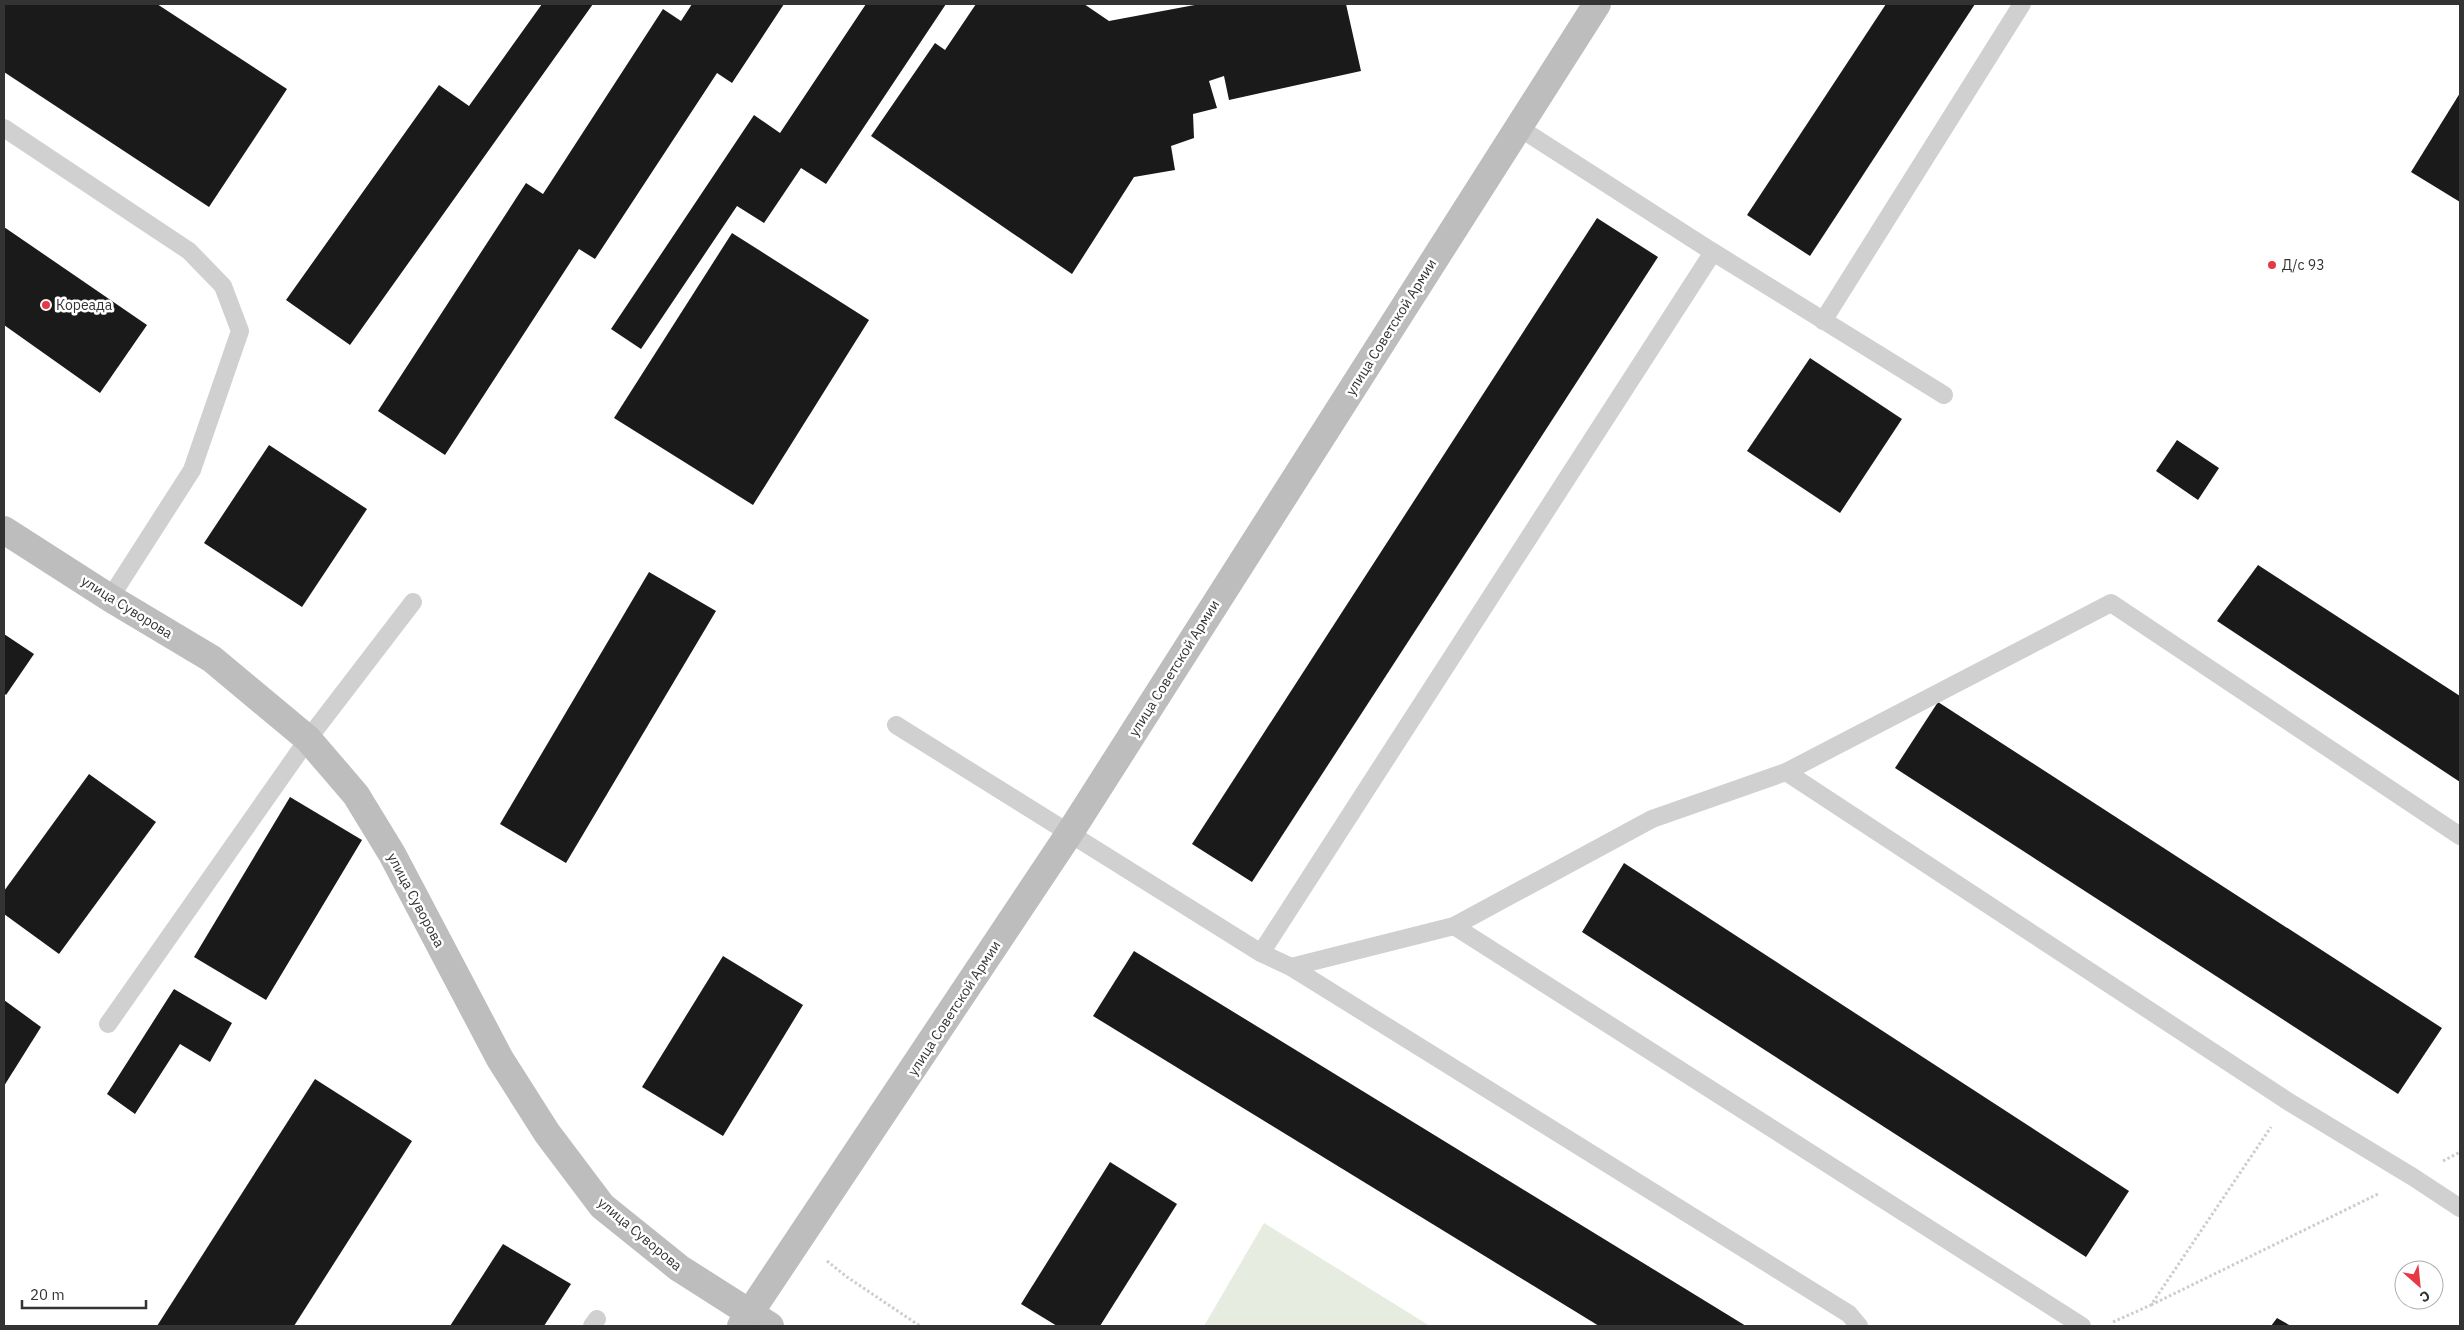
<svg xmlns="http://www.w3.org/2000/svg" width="2464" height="1330" font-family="'IBM Plex Sans',sans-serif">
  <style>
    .green { fill: #e6ecdf }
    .building { fill: #1a1a1a }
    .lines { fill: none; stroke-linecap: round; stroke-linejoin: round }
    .path { stroke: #cdcdcd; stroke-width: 3; stroke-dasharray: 2.5 2.5; stroke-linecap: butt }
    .lane { stroke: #d0d0d0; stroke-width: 18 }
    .secondary { stroke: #bdbdbd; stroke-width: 28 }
    .poi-dot { fill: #e63946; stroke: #fff; stroke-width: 2 }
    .labels { text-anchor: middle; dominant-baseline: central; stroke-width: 5; stroke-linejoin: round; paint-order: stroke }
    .poi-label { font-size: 14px; fill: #333; stroke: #fff; text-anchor: start }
    .street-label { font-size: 14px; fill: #333; stroke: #fff }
  </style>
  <rect width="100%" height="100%" fill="#fff"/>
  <path class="green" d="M1264,1223L1430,1326H1204Z"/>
  <g class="building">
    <path d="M4,4H157L287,89L209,207L4,72Z"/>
    <path d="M542,4H593L350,345L286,300L439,85L469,106Z"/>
    <path d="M692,4H784L732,83L717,73L595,259L579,249L445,455L378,411L526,183L543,194L663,9L681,21Z"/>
    <path d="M866,4H946L826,184L801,168L764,223L737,206L641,349L611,329L754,115L780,133Z"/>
    <path d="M976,4H1084L1109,21L1200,4H1346L1361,71L1229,100L1224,76L1209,81L1217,108L1193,114L1194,138L1171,146L1175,170L1134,177L1072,274L871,136L935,43L945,50Z"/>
    <path d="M1886,4H1975L1810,256L1747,215Z"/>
    <path d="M2460,93V202L2411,172Z"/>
    <path d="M1597,218L1658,257L1252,882L1192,844Z"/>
    <path d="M4,227L147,325L100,393L4,325Z"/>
    <path d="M732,233L869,320L753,505L614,418Z"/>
    <path d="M1810,358L1902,419L1840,513L1747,451Z"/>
    <path d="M2177,440L2219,468L2198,500L2156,471Z"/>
    <path d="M269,445L367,509L302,607L204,543Z"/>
    <path d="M2258,565L2460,696V782L2217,621Z"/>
    <path d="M649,572L716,611L566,863L500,824Z"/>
    <path d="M4,634L34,654L6,695L4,693Z"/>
    <path d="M1938,702L2442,1028L2398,1094L1895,768Z"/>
    <path d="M89,774L156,822L59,954L4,914V891Z"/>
    <path d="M290,797L362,840L266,1000L194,957Z"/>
    <path d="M1624,863L2129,1191L2086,1257L1582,932Z"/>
    <path d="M1134,951L1746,1326H1599L1093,1016Z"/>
    <path d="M723,956L803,1005L723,1136L642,1087Z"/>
    <path d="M174,989L232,1023L210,1062L180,1044L135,1114L107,1094Z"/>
    <path d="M4,1000L41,1027L4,1086Z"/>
    <path d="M315,1079L412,1141L294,1326H157Z"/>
    <path d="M1110,1162L1177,1204L1100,1326H1057L1021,1304Z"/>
    <path d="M503,1244L571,1284L544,1326H450Z"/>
    <path d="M2277,1318L2291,1326H2271Z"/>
  </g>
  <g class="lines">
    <g class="path">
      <path d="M2443,1161L2460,1152"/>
      <path d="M827,1261L847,1277L920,1326"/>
      <path d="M2151,1305L2380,1193"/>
      <path d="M2113,1322L2151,1305L2271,1127"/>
    </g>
    <g class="lane">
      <path d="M4,128L189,251L223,286L240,331L192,470L110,598"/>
      <path d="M1713,252L1944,395"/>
      <path d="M1823,321L2022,4"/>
      <path d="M896,725L1261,953L1291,967L1849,1314L1859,1326"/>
      <path d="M1786,772L2289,1102L2413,1177L2460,1208"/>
      <path d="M1454,926L2082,1326"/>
      <path d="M1261,953L1713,252L1518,127"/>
      <path d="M1291,967L1454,926L1652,819L1786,772L2111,603L2460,836"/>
      <path d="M108,1024L308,739L413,602"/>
      <path d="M592,1326L597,1319"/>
    </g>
    <g class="secondary">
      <path d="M4,530L110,598L212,659L308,739L356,795L392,854L500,1059L547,1133L602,1206L679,1268L770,1326"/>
      <path d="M741,1326L1069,834L1597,4"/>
    </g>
  </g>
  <g class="poi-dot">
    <circle cx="2272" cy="265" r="5"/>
    <circle cx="46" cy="305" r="5"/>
  </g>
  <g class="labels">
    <g class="poi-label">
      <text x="2282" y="265">Д/с 93</text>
      <text x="56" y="305">Кореада</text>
    </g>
    <g class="street-label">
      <text transform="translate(1391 327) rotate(-58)">улица Советской Армии</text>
      <text transform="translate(127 607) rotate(32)">улица Суворова</text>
      <text transform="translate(1174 668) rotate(-58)">улица Советской Армии</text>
      <text transform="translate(416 900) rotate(62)">улица Суворова</text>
      <text transform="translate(954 1008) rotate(-57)">улица Советской Армии</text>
      <text transform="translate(640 1234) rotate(40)">улица Суворова</text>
    </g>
  </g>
  <rect width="2464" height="1330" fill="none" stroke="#333333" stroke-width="10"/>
  <g transform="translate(2419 1285) rotate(153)"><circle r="24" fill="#ffffff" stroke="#adadad"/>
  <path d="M0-4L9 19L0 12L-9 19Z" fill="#e63946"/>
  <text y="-8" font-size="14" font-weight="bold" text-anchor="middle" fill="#333333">С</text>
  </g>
  <path d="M22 1300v8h124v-8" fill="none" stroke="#333333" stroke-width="2.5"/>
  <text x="30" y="1300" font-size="15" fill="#333333" stroke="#ffffff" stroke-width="4" paint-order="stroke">20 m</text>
</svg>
